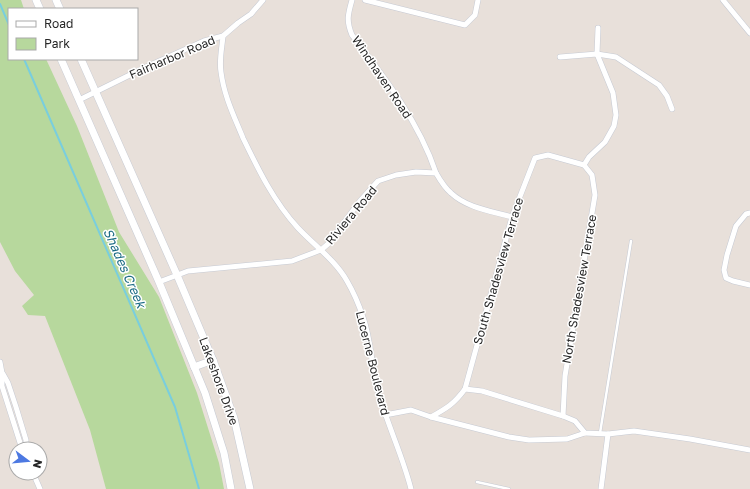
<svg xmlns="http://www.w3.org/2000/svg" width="750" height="489" font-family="'Golos Text',sans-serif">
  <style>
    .green { fill: #b7d89d }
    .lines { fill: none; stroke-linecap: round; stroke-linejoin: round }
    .stream { stroke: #79cede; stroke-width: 2 }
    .lane-casing { stroke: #c6cad3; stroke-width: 3.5 }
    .street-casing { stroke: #c6cad3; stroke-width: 6 }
    .secondary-casing { stroke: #c6cad3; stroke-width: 8 }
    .lane { stroke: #fff; stroke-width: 2.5 }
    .street { stroke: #fff; stroke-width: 5 }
    .secondary { stroke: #fff; stroke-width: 7 }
    .labels { text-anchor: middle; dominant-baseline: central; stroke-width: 3; stroke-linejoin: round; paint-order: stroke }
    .street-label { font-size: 12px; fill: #272727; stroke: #fff }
    .water-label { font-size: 13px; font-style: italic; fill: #1d6c85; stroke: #fff }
  </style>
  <rect width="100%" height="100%" fill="#e8e0da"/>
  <path class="green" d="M0,0H21L24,9H9V59H46L77,126L119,232L159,297L197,393L219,463L224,489H106L90,430L45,316L28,315L22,306L34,295L15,271L0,242Z"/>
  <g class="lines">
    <g class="stream">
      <path d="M0,4L9,25"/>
      <path d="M24,59L175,407L199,489"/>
    </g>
    <defs>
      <g id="lane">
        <path d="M600,433L631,241"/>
        <path d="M477,482L509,489"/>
      </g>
      <g id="street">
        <path d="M352,0C348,14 346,21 352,35C385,78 419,122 436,173"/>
        <path d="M365,0L465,25L475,15L478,0"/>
        <path d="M723,0L750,33"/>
        <path d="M223,36C222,48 219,60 221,72C224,96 234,116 243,138C258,169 274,202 298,228C315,246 335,260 347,281C354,293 359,305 363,317C372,342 371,369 379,394C388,426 403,457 411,489"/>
        <path d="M560,57L597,54L616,57L659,85L667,96L672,109"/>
        <path d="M79,100L146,67L204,41L223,36L238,23L251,14L263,0"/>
        <path d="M584,165L589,157L605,142L614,126L616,115L613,93L597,54L598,28"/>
        <path d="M750,213L746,214L736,226L727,255L724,270L726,278L733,281L750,285"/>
        <path d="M159,282L188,271L292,261L321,250L328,244L360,201L378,181L396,175L416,172L436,173C440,180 445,188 451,193C467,208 491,211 512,217"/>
        <path d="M0,362L2,373V386L22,449"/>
        <path d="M3,374L8,383L16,407L26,440V449"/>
        <path d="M465,389L482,391L563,416L575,421L585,433L608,434L634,431L690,439L750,450"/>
        <path d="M385,415L411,410L431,417L509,437L529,440L567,439L585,433"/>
        <path d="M563,416L565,376L595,195L592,175L584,165"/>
        <path d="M431,417C447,408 454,404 465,389L512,217L535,158L548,155L584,165"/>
        <path d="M33,473L40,489"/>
        <path d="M601,489L608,434"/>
      </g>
      <g id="secondary">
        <path d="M36,0L40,9"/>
        <path d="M56,0L60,9"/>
        <path d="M61,59L159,282L205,393L224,453L231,489"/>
        <path d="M81,59L177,275L213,360L234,418L250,489"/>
        <path d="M194,367L213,360"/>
      </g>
    </defs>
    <use href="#lane" class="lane-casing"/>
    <use href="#street" class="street-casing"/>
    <use href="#secondary" class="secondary-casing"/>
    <use href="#lane" class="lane"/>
    <use href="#street" class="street"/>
    <use href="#secondary" class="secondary"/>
  </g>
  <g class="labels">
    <g class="street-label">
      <text transform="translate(172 57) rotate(-23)">Fairharbor Road</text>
      <text transform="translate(382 77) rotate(56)">Windhaven Road</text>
      <text transform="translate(351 215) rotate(-50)">Riviera Road</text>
      <text transform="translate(498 271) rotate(-74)">South Shadesview Terrace</text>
      <text transform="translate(579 289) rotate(-80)">North Shadesview Terrace</text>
      <text transform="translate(373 363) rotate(76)">Lucerne Boulevard</text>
      <text transform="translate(219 381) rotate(70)">Lakeshore Drive</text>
    </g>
    <g class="water-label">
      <text transform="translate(125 268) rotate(66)">Shades Creek</text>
    </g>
  </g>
  <rect x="8" y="8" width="130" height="52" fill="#ffffff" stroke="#a9a9a9"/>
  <rect x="16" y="21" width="20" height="6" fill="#ffffff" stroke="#a9a9a9"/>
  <text x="44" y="28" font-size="12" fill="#272727">Road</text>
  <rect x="16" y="38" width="20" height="12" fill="#b7d89d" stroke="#a9a9a9"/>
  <text x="44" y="48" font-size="12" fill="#272727">Park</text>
  <g transform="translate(28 461) rotate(106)"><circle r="19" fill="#ffffff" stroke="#a9a9a9"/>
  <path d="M0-3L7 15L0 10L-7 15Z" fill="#4d79e2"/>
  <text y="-6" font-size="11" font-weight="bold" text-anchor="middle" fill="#272727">N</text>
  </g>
</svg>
